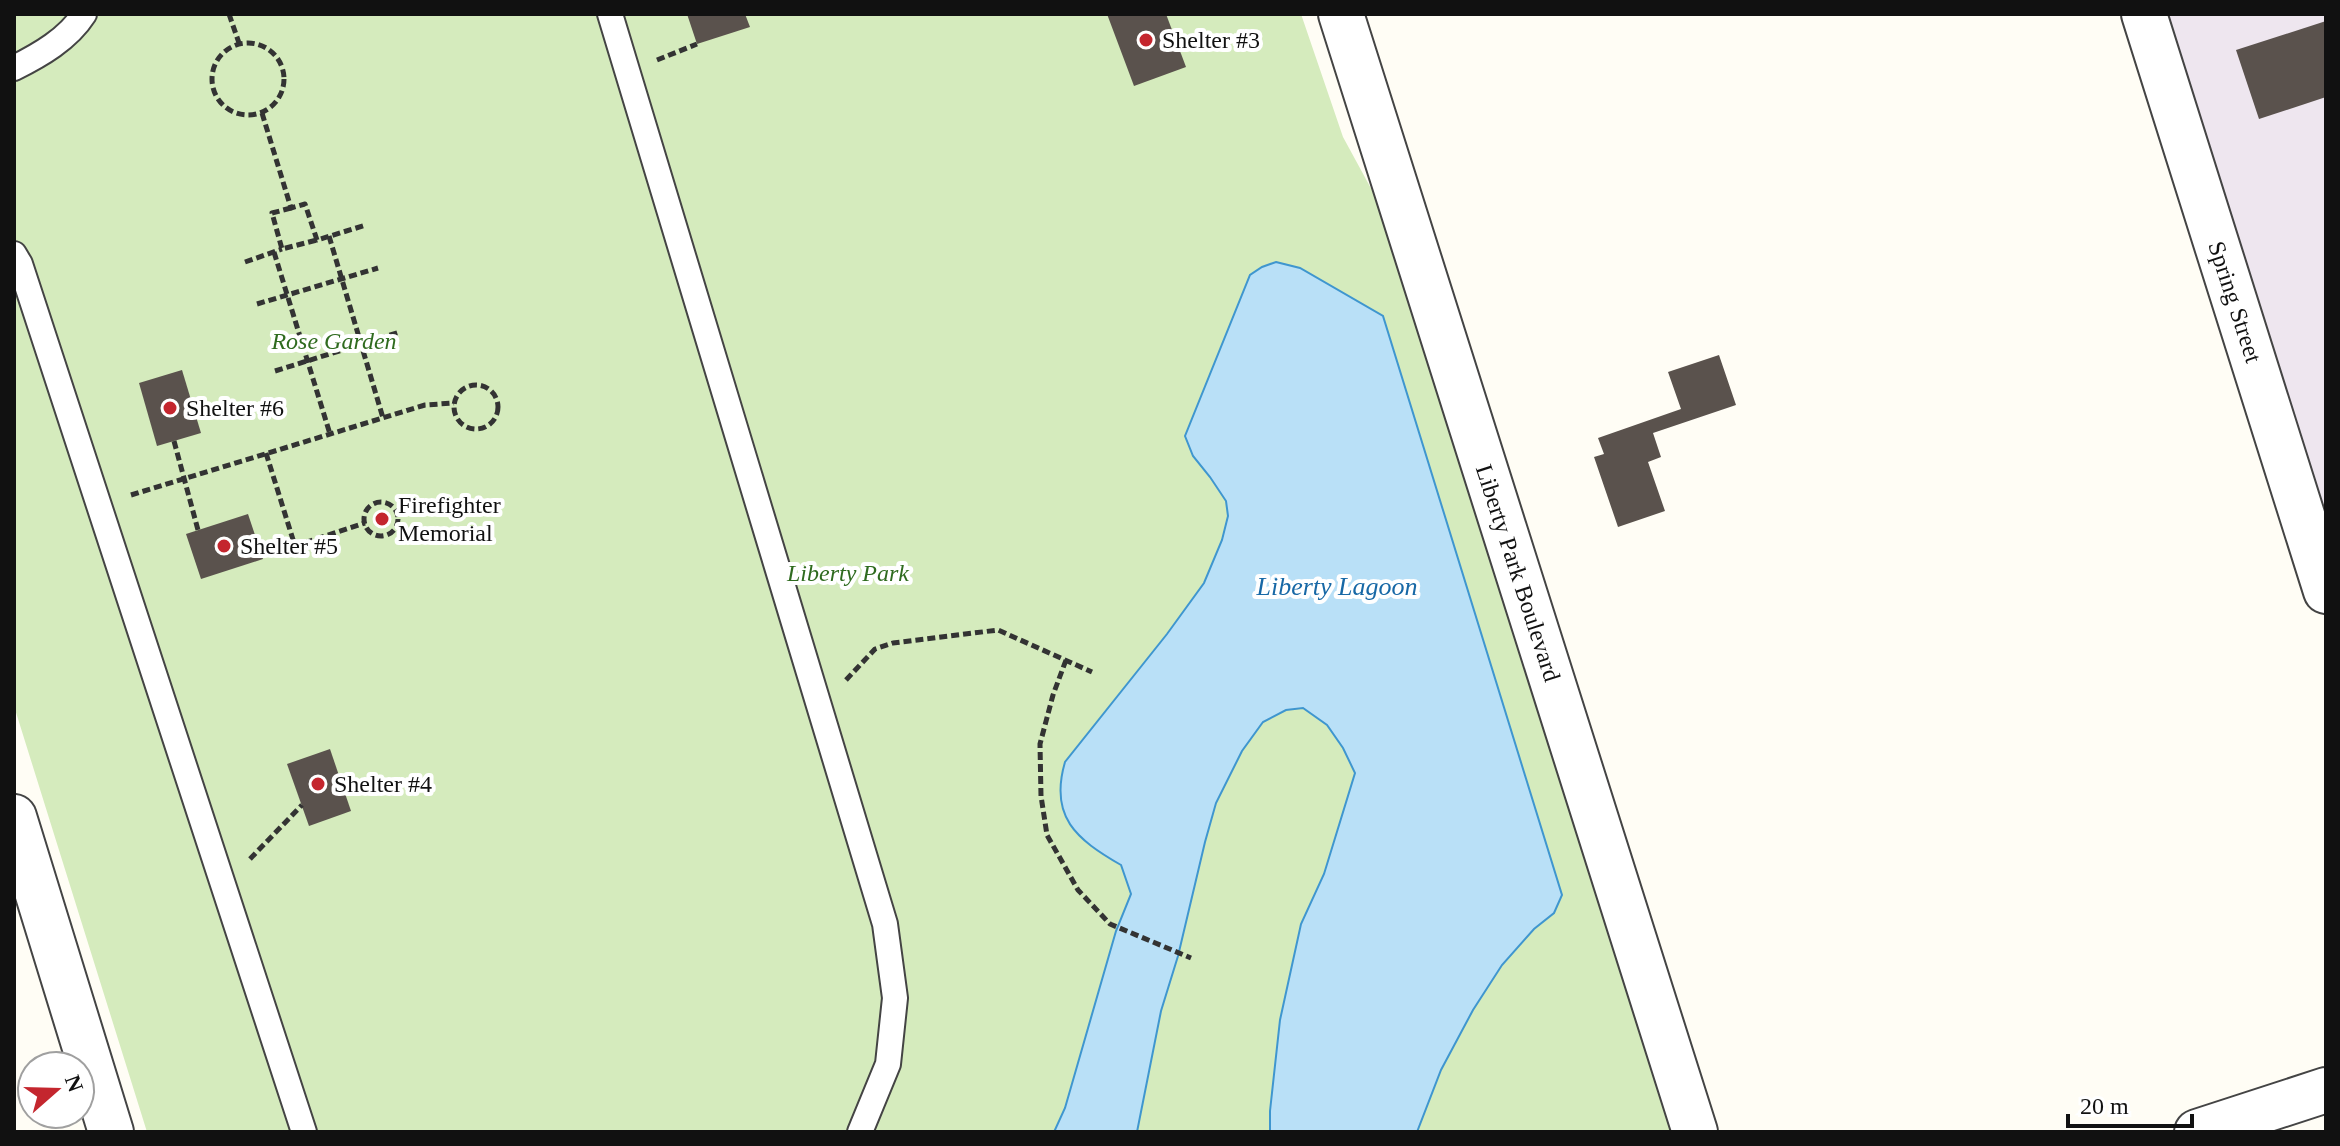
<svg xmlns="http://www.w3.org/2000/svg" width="2340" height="1146" font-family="'Times New Roman',serif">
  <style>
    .industrial { fill: #eee6ef }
    .green { fill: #d5ebbd }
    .water { fill: #b9e0f7; stroke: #3f96cf; stroke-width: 2 }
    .building { fill: #5a524d }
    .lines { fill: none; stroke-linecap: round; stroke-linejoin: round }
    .service-casing { stroke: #444; stroke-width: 28 }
    .minor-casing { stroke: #444; stroke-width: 48 }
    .tertiary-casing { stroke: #444; stroke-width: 48 }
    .path { stroke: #333; stroke-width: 5; stroke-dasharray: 8 4; stroke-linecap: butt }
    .service { stroke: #fff; stroke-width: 24 }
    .minor { stroke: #fff; stroke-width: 44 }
    .tertiary { stroke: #fff; stroke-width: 44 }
    .poi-dot { fill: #c4262e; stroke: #fff; stroke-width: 3 }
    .labels { text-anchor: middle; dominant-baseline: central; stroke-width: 8; stroke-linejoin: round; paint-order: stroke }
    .poi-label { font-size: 24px; fill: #111; stroke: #fff; text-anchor: start }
    .street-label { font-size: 24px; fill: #111; stroke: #fff }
    .park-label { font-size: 24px; font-style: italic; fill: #2f6b1f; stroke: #fff }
    .water-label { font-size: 26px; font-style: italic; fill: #1768a6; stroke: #fff }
  </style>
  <rect width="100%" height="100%" fill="#fffdf5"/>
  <path class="industrial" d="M2157,14H2326V547Z"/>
  <path class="green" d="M14,14H1301L1343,137L1398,238L1682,1132H147L14,706Z"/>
  <path class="water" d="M1276,262L1300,268L1383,316L1562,895L1554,913L1534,929L1502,965L1473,1010L1441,1070L1417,1132H1270V1111L1280,1020L1301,924L1324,874L1355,773L1343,748L1327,725L1303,708L1286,710L1263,722L1242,751L1216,803L1205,842L1178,956L1161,1011L1137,1132H1054L1065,1108L1116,931L1131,894L1121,865C1076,839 1049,817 1065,762L1167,634L1204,583L1222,540L1228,516L1226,501L1210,477L1193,456L1185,436L1250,275L1262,267Z"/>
  <g class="building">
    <path d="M687,14H745L750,27L697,44Z"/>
    <path d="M1107,14H1166L1186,67L1134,86Z"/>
    <path d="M2326,21V97L2259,119L2236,50Z"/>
    <path d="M1719,355L1736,405L1653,433L1661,457L1648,462L1665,511L1618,527L1594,457L1604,454L1598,438L1681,409L1668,372Z"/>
    <path d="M182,370L201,433L157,446L139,383Z"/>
    <path d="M248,514L263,559L201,579L186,534Z"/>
    <path d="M330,749L351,811L309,826L287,764Z"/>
  </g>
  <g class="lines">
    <defs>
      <g id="service">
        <path d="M610,14L885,924L895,998L888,1064L860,1132"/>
        <path d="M14,68C40,55 68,39 84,14"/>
        <path d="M14,254L20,264L304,1132"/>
      </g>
      <g id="minor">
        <path d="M1341,14L1695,1132"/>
        <path d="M2144,14L2326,591"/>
        <path d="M2197,1132L2326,1090"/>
      </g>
      <path id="tertiary" d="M14,817L111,1132"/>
    </defs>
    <use href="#service" class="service-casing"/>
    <use href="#minor" class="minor-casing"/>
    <use href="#tertiary" class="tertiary-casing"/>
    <g class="path">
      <path d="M229,14L239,43"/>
      <circle cx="248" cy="79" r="36"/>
      <path d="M657,60L697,44"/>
      <path d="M262,113L291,208L305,204L317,240L366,225"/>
      <path d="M291,208L272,213L282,249L317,240"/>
      <path d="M329,236L383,418"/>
      <path d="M274,252L330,434"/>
      <path d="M245,262L282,249"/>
      <path d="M257,304L378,268"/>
      <path d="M275,371L400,332"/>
      <circle cx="476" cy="407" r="22"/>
      <path d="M174,441L198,530"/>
      <path d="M266,453L295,546L365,523"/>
      <path d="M131,495L425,405L454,403"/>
      <circle cx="381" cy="519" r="17"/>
      <path d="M1066,660L1053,695L1040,744L1041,796L1047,835L1078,890L1110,924L1191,958"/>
      <path d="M846,680L875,649L893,643L998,630L1092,672"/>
      <path d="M250,859L302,805"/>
    </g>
    <use href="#service" class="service"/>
    <use href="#minor" class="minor"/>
    <use href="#tertiary" class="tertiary"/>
  </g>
  <g class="poi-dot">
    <circle cx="1146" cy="40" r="8"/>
    <circle cx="170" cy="408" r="8"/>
    <circle cx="382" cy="519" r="8"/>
    <circle cx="224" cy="546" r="8"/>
    <circle cx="318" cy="784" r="8"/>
  </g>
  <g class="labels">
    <g class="poi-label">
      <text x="1162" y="40">Shelter #3</text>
      <text x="186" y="408">Shelter #6</text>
      <text x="398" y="505">Firefighter<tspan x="398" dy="28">Memorial</tspan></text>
      <text x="240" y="546">Shelter #5</text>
      <text x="334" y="784">Shelter #4</text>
    </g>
    <g class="street-label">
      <text transform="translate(2235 302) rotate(72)">Spring Street</text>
      <text transform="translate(1518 573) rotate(72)">Liberty Park Boulevard</text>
    </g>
    <g class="park-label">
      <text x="334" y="341">Rose Garden</text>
      <text x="848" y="573">Liberty Park</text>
    </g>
    <g class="water-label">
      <text x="1337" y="586">Liberty Lagoon</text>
    </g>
  </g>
  <rect width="2340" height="1146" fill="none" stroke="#111111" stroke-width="32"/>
  <g transform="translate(56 1090) rotate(70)"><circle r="38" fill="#ffffff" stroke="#a0a0a0" stroke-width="2"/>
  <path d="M0-6L14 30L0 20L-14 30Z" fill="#c4262e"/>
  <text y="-12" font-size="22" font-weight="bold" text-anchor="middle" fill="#111111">N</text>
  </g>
  <path d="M2068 1114v12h124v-12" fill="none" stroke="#111111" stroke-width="4"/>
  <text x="2080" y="1114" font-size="24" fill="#111111" stroke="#ffffff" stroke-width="6" paint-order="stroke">20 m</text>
</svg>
